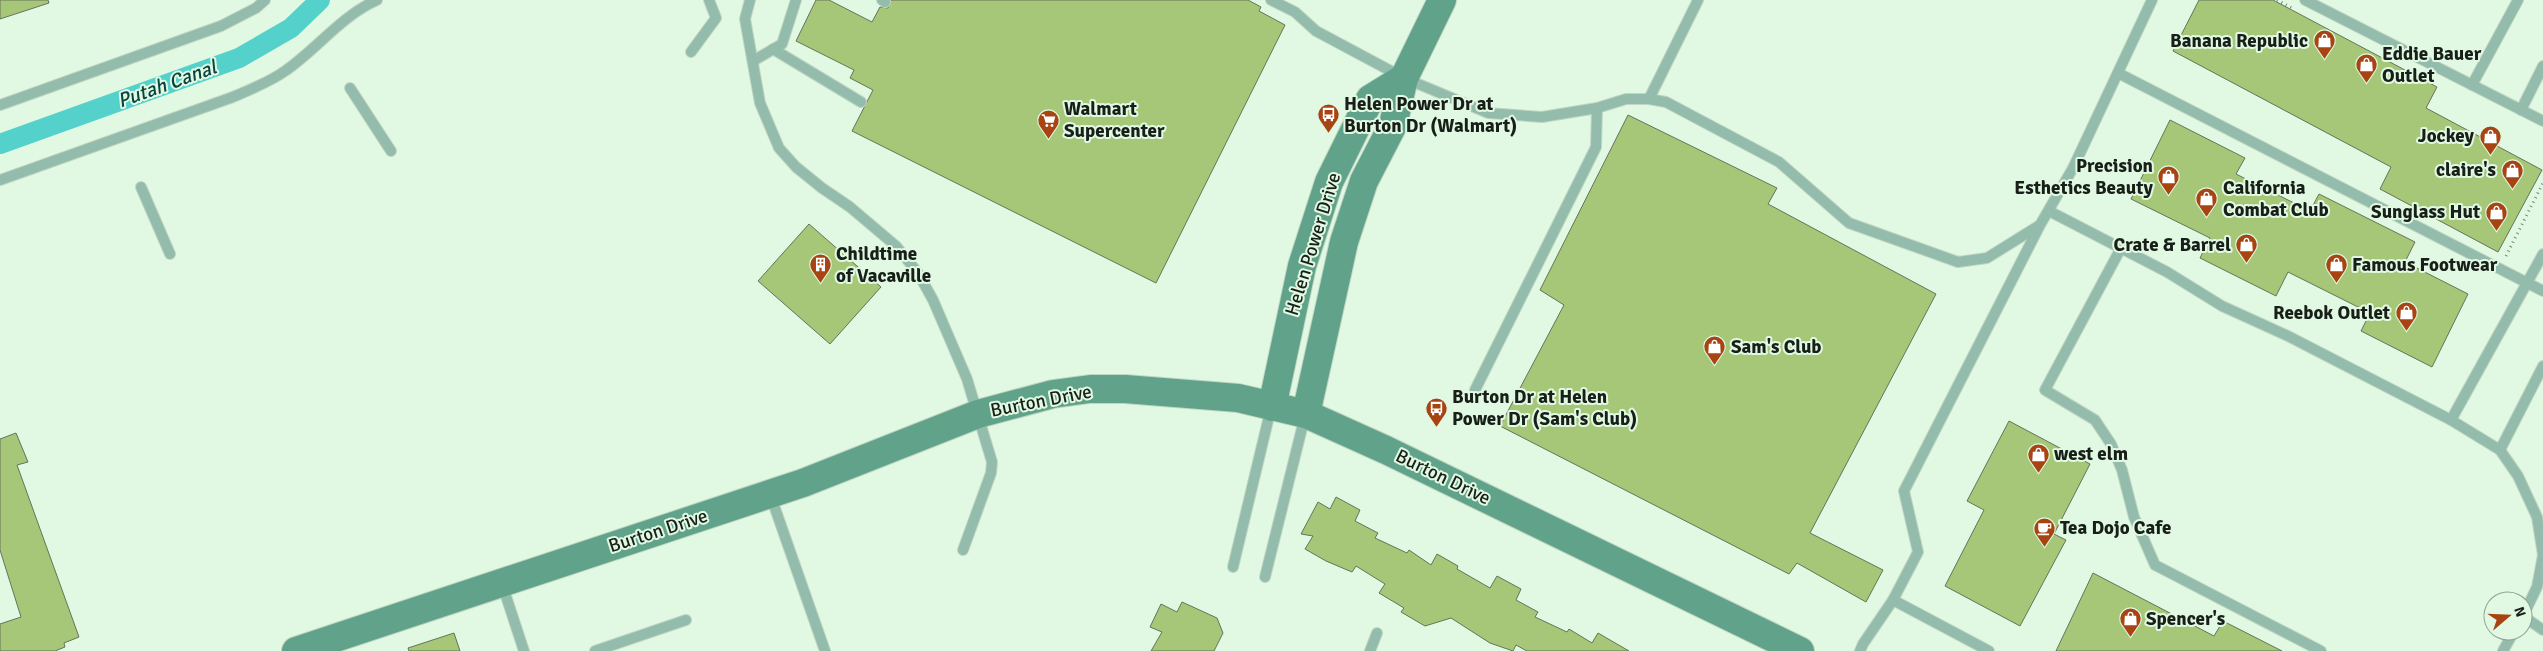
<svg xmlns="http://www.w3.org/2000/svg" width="2543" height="651" font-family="Signika,sans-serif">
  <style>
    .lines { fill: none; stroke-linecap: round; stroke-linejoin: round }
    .canal { stroke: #53d1ca; stroke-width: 20 }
    .building { fill: #a6c777; stroke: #68725b }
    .lane-casing { stroke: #c1d6c3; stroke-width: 12 }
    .secondary-casing { stroke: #c1d6c3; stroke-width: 30 }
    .path { stroke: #778678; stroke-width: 3; stroke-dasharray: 1 4; stroke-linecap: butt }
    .lane { stroke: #93bcac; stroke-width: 10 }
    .secondary { stroke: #61a28a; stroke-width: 28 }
    .labels { text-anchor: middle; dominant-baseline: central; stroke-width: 4; stroke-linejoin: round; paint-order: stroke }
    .poi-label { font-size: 19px; font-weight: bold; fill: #171f18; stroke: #e1f9e3; text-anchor: start }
    .street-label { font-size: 19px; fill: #171f18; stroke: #e1f9e3 }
    .water-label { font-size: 20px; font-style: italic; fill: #074340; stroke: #e1f9e3 }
  </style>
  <rect width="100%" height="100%" fill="#e1f9e3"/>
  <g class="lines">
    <path class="canal" d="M0,144L239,58L291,28L320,0"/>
  </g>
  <g class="building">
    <path d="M0,0H48L49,3L0,19Z"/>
    <path d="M816,0H829L872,22L880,7L888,8L891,0H1248L1261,7L1259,11L1285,25L1156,283L852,131L873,90L850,78L854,70L796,41Z"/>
    <path d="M2199,0H2273L2437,87L2426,108L2542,170L2498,252L2380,189L2391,167L2173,51Z"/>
    <path d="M1628,115L1777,188L1768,204L1936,294L1810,533L1883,570L1866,602L1797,563L1789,574L1500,426L1564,305L1540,290Z"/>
    <path d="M2170,120L2245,158L2236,174L2310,211L2319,194L2415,242L2405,262L2468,294L2432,367L2361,331L2370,313L2288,272L2276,296L2200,258L2210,238L2131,199Z"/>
    <path d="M809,224L881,287L830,344L758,281Z"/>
    <path d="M2009,421L2090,464L2054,534L2066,540L2020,626L1945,586L1984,510L1967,501Z"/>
    <path d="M16,433L28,462L17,465L79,637L64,643L65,647L55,651H0V624L21,617L0,550V439Z"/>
    <path d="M1336,497L1360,510L1355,521L1378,533L1375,538L1407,553L1409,550L1431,565L1437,554L1458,566L1457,569L1490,588L1497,576L1521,589L1516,600L1538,612L1535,617L1567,632L1569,629L1592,643L1598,633L1629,651H1527L1516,645L1513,651L1490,643L1451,618L1425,626L1401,612L1404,608L1379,593L1385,584L1356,566L1352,572L1326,561L1305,549L1313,536L1301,534L1318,502L1330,509Z"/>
    <path d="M2093,573L2214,636L2223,621L2282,651H2056Z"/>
    <path d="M1182,602L1217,618L1223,633L1214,651H1151L1162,632L1150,627L1161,604L1177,612Z"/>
    <path d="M454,633L460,651H409L408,648Z"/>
  </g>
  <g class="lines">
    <defs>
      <g id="lane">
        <path d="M750,0L745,19L760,103L779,148L796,167L822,188L850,207L896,246L918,273L933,300L967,379L992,462L991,473L963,550"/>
        <path d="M882,0L885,2"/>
        <path d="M1271,0L1295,12L1316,31L1404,78L1488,113L1542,117L1597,108L1626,99H1649L1666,102L1779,162L1849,223L1958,262L1987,258L2040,225L2073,168L2152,0"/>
        <path d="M2305,0L2543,121"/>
        <path d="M773,49L861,102"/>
        <path d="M691,52L716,18L709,0"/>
        <path d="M753,61L782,44L796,0"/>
        <path d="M2118,73L2543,291"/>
        <path d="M2472,85L2518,0"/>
        <path d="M350,88L391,151"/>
        <path d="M1649,99L1698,0"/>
        <path d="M0,105L221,26L256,8L265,0"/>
        <path d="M2521,110L2543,66"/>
        <path d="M0,180L233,97C251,89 270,82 285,71C317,49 341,16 377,0"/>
        <path d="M141,187L170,254"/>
        <path d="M2049,211L2167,272L2222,306L2288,336L2451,420L2500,450L2518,476L2537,517L2543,555L2537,587L2523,616"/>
        <path d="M2121,248L2045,390L2095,420L2111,444L2122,470L2134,517L2155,565L2321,651"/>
        <path d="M1475,390L1596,147L1597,108"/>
        <path d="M2451,420L2543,254"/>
        <path d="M2500,450L2543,366"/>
        <path d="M770,494L825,651"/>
        <path d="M1233,567L1271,408"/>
        <path d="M1265,577L1305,416"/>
        <path d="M502,584L524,651"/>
        <path d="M1893,600L1989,651"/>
        <path d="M2523,616L2543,630"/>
        <path d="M595,651L686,620"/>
        <path d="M1370,651L1377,633"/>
        <path d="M1860,651L1863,644L1893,600L1918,552L1904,491L2039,227"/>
        <path d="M2503,651L2514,631"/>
      </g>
      <g id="secondary">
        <path d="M1272,407L1302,266L1329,182L1370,99L1404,78"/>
        <path d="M1306,414L1344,242L1364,181L1393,125L1404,78L1442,0"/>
        <path d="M296,651L803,483L978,414L1053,394L1090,389H1125L1238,398L1306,414L1386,450L1800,651"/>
      </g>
    </defs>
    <use href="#lane" class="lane-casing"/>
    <use href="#secondary" class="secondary-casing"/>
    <g class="path">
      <path d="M2277,0L2292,8"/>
      <path d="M2506,256L2543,183"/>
    </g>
    <use href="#lane" class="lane"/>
    <use href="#secondary" class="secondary"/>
  </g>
  <defs>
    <symbol id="shop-pin" viewBox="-11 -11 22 30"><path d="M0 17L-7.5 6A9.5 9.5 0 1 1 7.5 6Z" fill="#a84411" stroke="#e1f9e3"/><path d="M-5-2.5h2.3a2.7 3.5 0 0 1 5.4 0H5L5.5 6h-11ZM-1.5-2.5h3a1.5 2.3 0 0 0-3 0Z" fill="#fff"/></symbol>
    <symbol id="bus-pin" viewBox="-11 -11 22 30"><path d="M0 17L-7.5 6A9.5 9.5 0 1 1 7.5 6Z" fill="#a84411" stroke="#e1f9e3"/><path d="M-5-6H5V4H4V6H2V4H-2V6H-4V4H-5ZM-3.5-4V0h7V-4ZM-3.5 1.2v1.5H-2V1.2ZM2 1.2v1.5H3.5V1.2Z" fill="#fff"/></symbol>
    <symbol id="supermarket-pin" viewBox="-11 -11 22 30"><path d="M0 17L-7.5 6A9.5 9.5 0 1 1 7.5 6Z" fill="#a84411" stroke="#e1f9e3"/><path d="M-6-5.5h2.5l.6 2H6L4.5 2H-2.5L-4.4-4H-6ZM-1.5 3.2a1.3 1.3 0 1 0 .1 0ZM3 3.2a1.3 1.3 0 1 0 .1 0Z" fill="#fff"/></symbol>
    <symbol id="building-pin" viewBox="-11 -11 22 30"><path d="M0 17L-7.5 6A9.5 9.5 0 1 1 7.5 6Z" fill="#a84411" stroke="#e1f9e3"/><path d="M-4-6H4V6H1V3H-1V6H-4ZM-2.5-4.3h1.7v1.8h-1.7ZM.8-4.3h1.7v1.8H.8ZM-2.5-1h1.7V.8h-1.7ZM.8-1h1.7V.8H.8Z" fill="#fff"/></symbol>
    <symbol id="cafe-pin" viewBox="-11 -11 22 30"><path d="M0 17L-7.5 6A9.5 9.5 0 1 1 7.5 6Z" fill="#a84411" stroke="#e1f9e3"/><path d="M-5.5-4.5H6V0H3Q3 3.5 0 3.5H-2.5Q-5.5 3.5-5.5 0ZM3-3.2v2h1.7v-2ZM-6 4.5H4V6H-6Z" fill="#fff"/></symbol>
  </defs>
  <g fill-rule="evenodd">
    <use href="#shop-pin" x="2312" y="28" width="25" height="34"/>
    <use href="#shop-pin" x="2354" y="52" width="25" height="34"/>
    <use href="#bus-pin" x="1316" y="102" width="25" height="34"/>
    <use href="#supermarket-pin" x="1036" y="108" width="25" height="34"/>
    <use href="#shop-pin" x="2478" y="124" width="25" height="34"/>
    <use href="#shop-pin" x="2500" y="158" width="25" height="34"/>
    <use href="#shop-pin" x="2156" y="164" width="25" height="34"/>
    <use href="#shop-pin" x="2194" y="186" width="25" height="34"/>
    <use href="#shop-pin" x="2484" y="200" width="25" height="34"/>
    <use href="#shop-pin" x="2234" y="232" width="25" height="34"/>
    <use href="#building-pin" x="808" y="252" width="25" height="34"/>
    <use href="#shop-pin" x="2324" y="252" width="25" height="34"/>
    <use href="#shop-pin" x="2394" y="300" width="25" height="34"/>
    <use href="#shop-pin" x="1702" y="334" width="25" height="34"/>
    <use href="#bus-pin" x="1424" y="396" width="25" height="34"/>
    <use href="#shop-pin" x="2026" y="442" width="25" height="34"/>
    <use href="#cafe-pin" x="2032" y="516" width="25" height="34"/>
    <use href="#shop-pin" x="2118" y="606" width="25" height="34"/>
  </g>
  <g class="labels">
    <g class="poi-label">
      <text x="2308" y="41" text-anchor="end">Banana Republic</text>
      <text x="2382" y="54">Eddie Bauer<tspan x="2382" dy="22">Outlet</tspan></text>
      <text x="1344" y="104">Helen Power Dr at<tspan x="1344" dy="22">Burton Dr (Walmart)</tspan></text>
      <text x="1064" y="109">Walmart<tspan x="1064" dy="22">Supercenter</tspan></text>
      <text x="2474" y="136" text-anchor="end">Jockey</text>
      <text x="2153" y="166" text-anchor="end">Precision<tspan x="2153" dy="22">Esthetics Beauty</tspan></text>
      <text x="2496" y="170" text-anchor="end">claire's</text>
      <text x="2223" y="188">California<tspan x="2223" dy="22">Combat Club</tspan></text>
      <text x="2480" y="212" text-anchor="end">Sunglass Hut</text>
      <text x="2231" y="245" text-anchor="end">Crate &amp; Barrel</text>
      <text x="836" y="254">Childtime<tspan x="836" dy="22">of Vacaville</tspan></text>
      <text x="2352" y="265">Famous Footwear</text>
      <text x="2390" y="313" text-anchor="end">Reebok Outlet</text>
      <text x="1731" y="347">Sam's Club</text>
      <text x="1452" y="397">Burton Dr at Helen<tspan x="1452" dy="22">Power Dr (Sam's Club)</tspan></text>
      <text x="2054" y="454">west elm</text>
      <text x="2060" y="528">Tea Dojo Cafe</text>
      <text x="2146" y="619">Spencer's</text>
    </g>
    <g class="street-label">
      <text transform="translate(1313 244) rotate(-73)">Helen Power Drive</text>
      <text transform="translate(1041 401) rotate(-11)">Burton Drive</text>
      <text transform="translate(1443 477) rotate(26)">Burton Drive</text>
      <text transform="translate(658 531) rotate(-18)">Burton Drive</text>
    </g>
    <g class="water-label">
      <text transform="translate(167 84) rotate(-20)">Putah Canal</text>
    </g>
  </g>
  <g transform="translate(2508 616) rotate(71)"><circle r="24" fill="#e1f9e3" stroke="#90a292"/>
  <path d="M0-4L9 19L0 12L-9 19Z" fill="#a84411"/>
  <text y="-8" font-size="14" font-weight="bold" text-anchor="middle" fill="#171f18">N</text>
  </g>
</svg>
